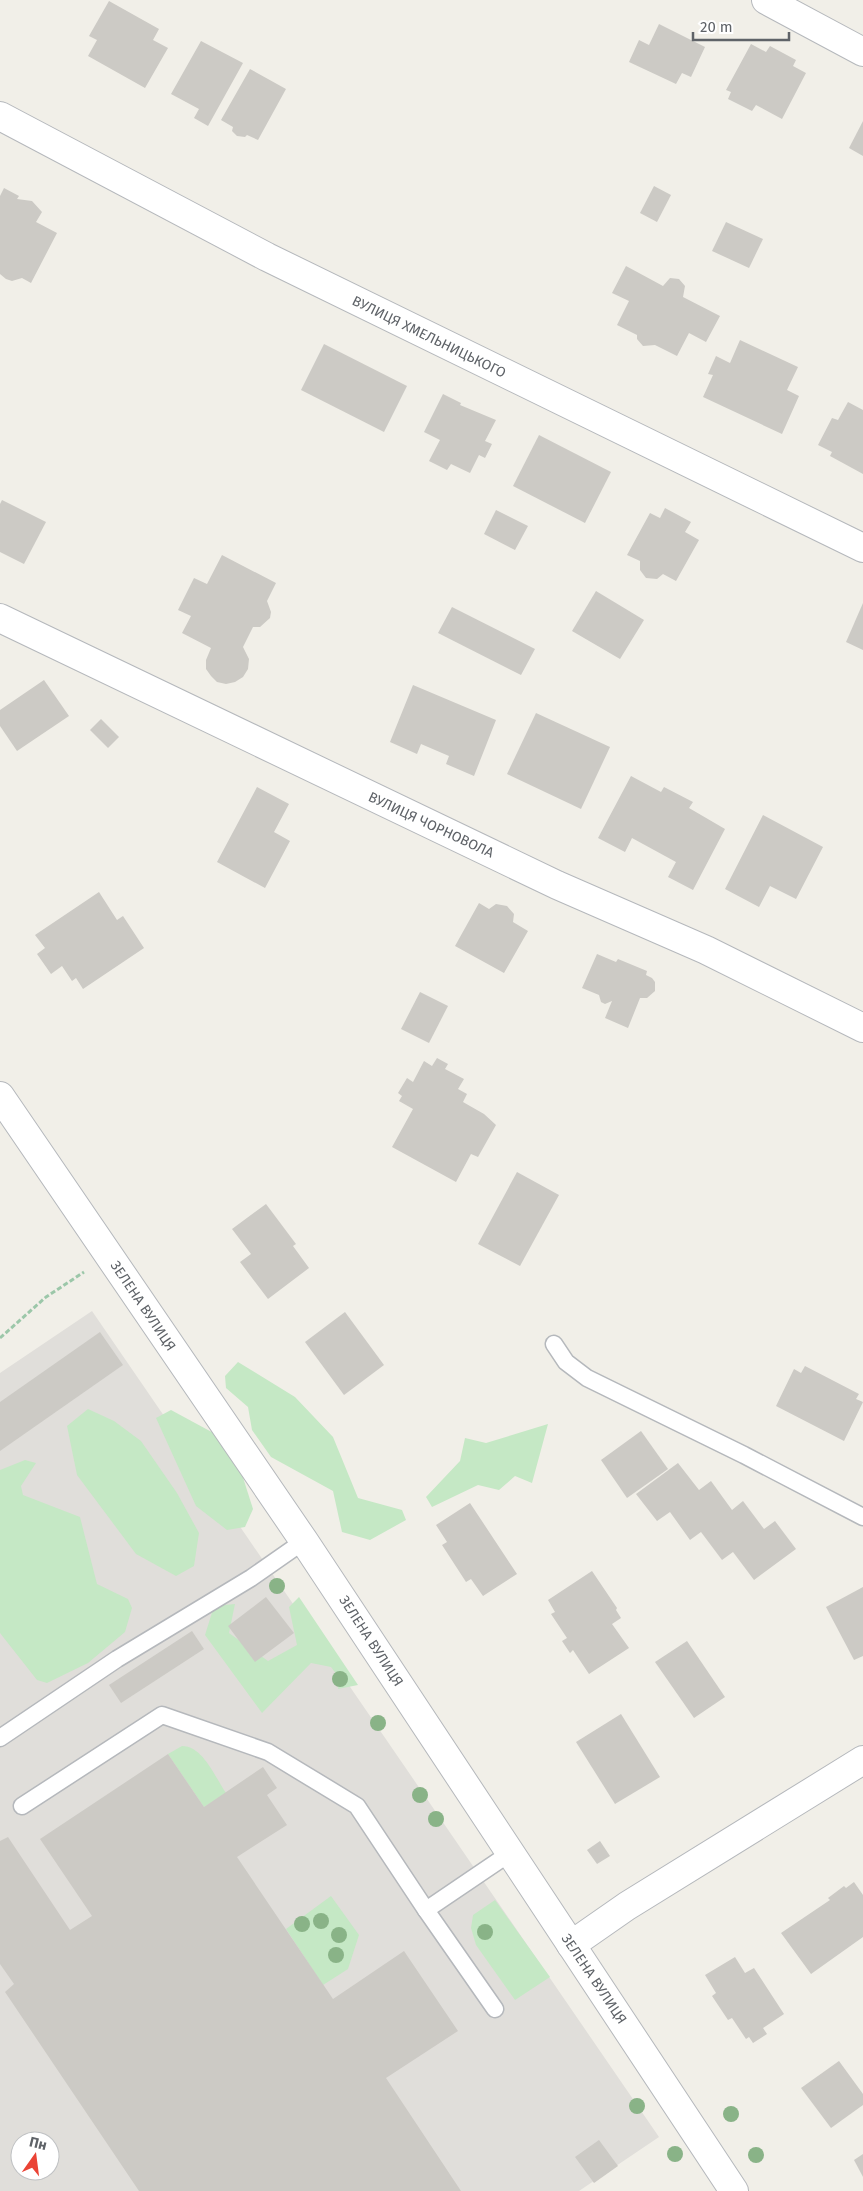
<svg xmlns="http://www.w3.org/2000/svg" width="863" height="2191" font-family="'Fira Sans',sans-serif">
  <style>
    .industrial { fill: #e0deda; fill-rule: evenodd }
    .green { fill: #c5e8c5 }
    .building { fill: #cccac5 }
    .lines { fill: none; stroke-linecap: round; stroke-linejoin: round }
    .service-casing { stroke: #b5b8bc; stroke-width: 19 }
    .minor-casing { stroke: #b5b8bc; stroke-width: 30 }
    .path { stroke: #9cc7a9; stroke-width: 3; stroke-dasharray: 5 2.5; stroke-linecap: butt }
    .service { stroke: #fff; stroke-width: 16 }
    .minor { stroke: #fff; stroke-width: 28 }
    .tree { fill: #89b387 }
    .labels { text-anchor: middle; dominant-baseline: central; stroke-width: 5; stroke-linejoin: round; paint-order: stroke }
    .street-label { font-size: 14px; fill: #5f6368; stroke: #fff }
  </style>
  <rect width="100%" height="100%" fill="#f1efe8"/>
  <path class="industrial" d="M92,1311L659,2137L579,2191H0V1373ZM20,2141H50V2171H20Z"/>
  <g class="green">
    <path d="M238,1362L295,1397L333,1437L358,1498L402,1510L406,1520L370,1540L342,1532L333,1491L271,1457L252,1430L248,1407L226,1388L225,1376Z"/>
    <path d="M88,1409L114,1421L141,1441L177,1493L199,1533L194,1566L176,1576L136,1554L77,1475L67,1426Z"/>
    <path d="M171,1410L232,1443L253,1509L245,1527L227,1530L196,1506L156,1418Z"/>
    <path d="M548,1424L532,1483L515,1476L499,1490L478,1485L432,1507L426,1497L460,1461L465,1438L486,1443Z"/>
    <path d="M25,1460L36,1463L21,1486L23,1495L80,1517L97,1584L128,1599L132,1608L125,1632L88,1663L47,1683L37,1680L0,1633V1470Z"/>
    <path d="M299,1597L358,1685L338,1689L340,1679L331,1667L311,1663L262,1713L205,1635L214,1606L235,1604L229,1633L268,1661L297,1645L289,1607Z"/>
    <path d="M182,1746C203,1746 215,1777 226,1793L204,1807L168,1754Z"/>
    <path d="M331,1896L359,1935L348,1969L323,1985L286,1929Z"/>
    <path d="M495,1900L550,1977L515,2000L476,1945L471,1928L473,1915Z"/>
  </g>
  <g class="building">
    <path d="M109,1L159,29L153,40L168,48L145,88L88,56L97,40L89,36Z"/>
    <path d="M659,24L705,47L691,77L682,73L676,84L629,62L639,40L649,45Z"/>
    <path d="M201,41L243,63L208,126L194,118L199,109L171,94Z"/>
    <path d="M751,44L766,52L770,46L796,60L793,66L806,73L782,119L756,105L752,111L728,99L731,92L726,90Z"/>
    <path d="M250,69L286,89L258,140L247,135L245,137L237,136L232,131L233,127L221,120Z"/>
    <path d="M863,121V156L849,148Z"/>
    <path d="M654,186L671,195L657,222L640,213Z"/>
    <path d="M4,188L19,196L17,199L32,201L42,212L36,222L57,233L31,283L22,278L12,281L6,279L0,274V196Z"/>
    <path d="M726,222L763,239L749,268L712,251Z"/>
    <path d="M626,266L663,286L670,278L679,279L685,286L683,297L720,316L706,342L689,333L677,356L655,345L643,346L637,339V335L617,325L629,301L612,293Z"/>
    <path d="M740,340L798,367L787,390L799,396L782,434L703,397L713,375L708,374L716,356L730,363Z"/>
    <path d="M324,344L407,386L384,432L301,390Z"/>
    <path d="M443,394L461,403L460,405L496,420L485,441L492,444L485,458L479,455L470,473L451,464L447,470L429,461L440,440L424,432Z"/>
    <path d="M848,402L863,410V474L830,456L832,452L818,445L832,418L838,420Z"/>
    <path d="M539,435L611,472L585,523L513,486Z"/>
    <path d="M2,500L46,522L24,564L0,552V504Z"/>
    <path d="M665,508L691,522L685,532L699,540L676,581L663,574L657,579L646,578L640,570V561L627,555L650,513L660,518Z"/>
    <path d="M496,510L528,526L515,550L484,534Z"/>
    <path d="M222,555L276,583L267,601L271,612L270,618L260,627H253L243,647L249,659L248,669L243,677L235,682L226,684L217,682L211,676L206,669V660L211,648L182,633L191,616L178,610L194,578L207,584Z"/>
    <path d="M596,591L644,620L620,659L572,631Z"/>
    <path d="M863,603V650L846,642Z"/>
    <path d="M452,607L535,649L521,675L438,633Z"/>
    <path d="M44,680L69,716L17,751L0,726V710Z"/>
    <path d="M413,685L496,720L474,776L446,764L449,756L421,744L417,754L390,742Z"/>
    <path d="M536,713L610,747L581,809L507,774Z"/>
    <path d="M101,719L119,737L108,748L90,730Z"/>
    <path d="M631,776L661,792L664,787L693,802L689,808L725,829L693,890L668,877L676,862L632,838L625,852L598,838Z"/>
    <path d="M257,787L289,804L274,832L290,841L265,888L217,862Z"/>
    <path d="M763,815L823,847L796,899L770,886L759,907L725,889Z"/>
    <path d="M99,892L117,920L123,916L144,948L83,989L76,978L72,981L62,966L51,974L37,954L45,948L35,935Z"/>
    <path d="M479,903L489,909L496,904L507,906L514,914L513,922L528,931L504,973L455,946Z"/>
    <path d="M597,954L616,962L618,959L647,971L646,975L652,978L655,982V991L647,998H640L628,1028L605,1018L612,1001L605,1004L601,1002L599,995L582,988Z"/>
    <path d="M420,992L448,1006L429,1043L401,1029Z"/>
    <path d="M437,1058L448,1064L445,1069L464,1079L458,1089L467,1094L463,1102L484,1114L496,1125L478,1157L471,1154L456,1182L392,1147L413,1109L399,1101L402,1096L398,1093L407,1078L413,1082L424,1061L432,1066Z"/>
    <path d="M517,1172L559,1195L520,1266L478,1244Z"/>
    <path d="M266,1204L296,1244L293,1246L309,1268L268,1299L240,1262L251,1254L232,1229Z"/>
    <path d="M345,1312L384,1365L344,1395L305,1342Z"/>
    <path d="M100,1332L123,1365L0,1451V1402Z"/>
    <path d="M805,1366L859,1394L856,1399L863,1402L844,1441L776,1406L794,1369L801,1373Z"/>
    <path d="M641,1431L668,1469L627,1498L601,1460Z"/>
    <path d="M678,1463L699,1490L711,1481L732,1510L743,1501L764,1529L775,1521L796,1549L754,1580L733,1552L722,1560L701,1532L690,1540L670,1512L657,1521L636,1494Z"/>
    <path d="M470,1503L517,1574L483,1596L471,1579L466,1582L442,1545L447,1542L436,1525Z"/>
    <path d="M592,1571L617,1608L616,1610L621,1618L612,1624L629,1648L589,1674L573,1650L570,1653L562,1641L567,1638L551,1614L555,1612L548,1600Z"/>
    <path d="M863,1587V1656L854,1660L826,1607Z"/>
    <path d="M266,1597L294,1633L255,1662L228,1626Z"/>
    <path d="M192,1631L204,1649L121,1703L109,1685Z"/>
    <path d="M687,1641L725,1697L694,1718L655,1662Z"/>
    <path d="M621,1714L660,1777L615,1804L576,1742Z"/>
    <path d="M168,1754L204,1807L263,1767L277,1788L267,1795L287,1825L237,1857L333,1999L404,1951L458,2031L386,2078L461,2191H139L5,1992L14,1984L0,1964V1841L8,1837L70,1930L92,1916L40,1839Z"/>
    <path d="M600,1841L610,1856L597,1864L587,1850Z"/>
    <path d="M854,1882L863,1895V1937L811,1974L781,1933L830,1900L828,1898L844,1886L846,1888Z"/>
    <path d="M735,1957L745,1973L754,1968L784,2014L763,2028L767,2034L753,2043L749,2037L746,2039L732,2018L728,2020L712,1996L716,1993L705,1975Z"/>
    <path d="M839,2061L863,2094V2105L831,2128L801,2088Z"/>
    <path d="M599,2140L618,2166L594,2183L575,2157Z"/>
    <path d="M863,2154V2177L854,2160Z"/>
  </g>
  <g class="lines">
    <defs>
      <g id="service">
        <path d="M554,1344L566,1362L587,1378L744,1455L863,1517"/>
        <path d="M0,1738L117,1659L251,1578L304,1541"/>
        <path d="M22,1806L162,1715L268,1752L357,1806L426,1910"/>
        <path d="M495,2009L426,1910L510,1853"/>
      </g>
      <g id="minor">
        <path d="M766,0L863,52"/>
        <path d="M0,116L267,257L863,548"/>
        <path d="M0,618L557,885L706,950L863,1028"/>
        <path d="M0,1096L304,1541L734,2191"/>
        <path d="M571,1945L627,1906L863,1760"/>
      </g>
    </defs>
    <use href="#service" class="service-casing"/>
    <use href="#minor" class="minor-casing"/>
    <path class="path" d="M0,1338L46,1297L84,1272"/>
    <use href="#service" class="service"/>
    <use href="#minor" class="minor"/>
  </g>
  <g class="tree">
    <circle cx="277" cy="1586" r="8"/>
    <circle cx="340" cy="1679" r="8"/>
    <circle cx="378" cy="1723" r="8"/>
    <circle cx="420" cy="1795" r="8"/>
    <circle cx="436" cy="1819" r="8"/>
    <circle cx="321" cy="1921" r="8"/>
    <circle cx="302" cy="1924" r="8"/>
    <circle cx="485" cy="1932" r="8"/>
    <circle cx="339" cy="1935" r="8"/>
    <circle cx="336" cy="1955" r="8"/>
    <circle cx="637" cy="2106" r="8"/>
    <circle cx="731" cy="2114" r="8"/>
    <circle cx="675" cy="2154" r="8"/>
    <circle cx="756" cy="2155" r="8"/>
  </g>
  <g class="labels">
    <g class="street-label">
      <text transform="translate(429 337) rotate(26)">ВУЛИЦЯ ХМЕЛЬНИЦЬКОГО</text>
      <text transform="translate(431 825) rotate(25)">ВУЛИЦЯ ЧОРНОВОЛА</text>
      <text transform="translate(143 1306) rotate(56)">ЗЕЛЕНА ВУЛИЦЯ</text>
      <text transform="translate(371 1641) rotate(57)">ЗЕЛЕНА ВУЛИЦЯ</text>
      <text transform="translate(594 1979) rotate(56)">ЗЕЛЕНА ВУЛИЦЯ</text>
    </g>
  </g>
  <g transform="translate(35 2156) rotate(14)"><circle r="24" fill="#ffffff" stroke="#bfc1c3"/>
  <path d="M0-4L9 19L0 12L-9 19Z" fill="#ea4335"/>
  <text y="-8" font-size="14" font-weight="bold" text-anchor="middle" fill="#5f6368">Пн</text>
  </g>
  <path d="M693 32v8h96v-8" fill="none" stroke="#5f6368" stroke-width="2.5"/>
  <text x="700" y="32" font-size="15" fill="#5f6368" stroke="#ffffff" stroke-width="4" paint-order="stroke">20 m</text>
</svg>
